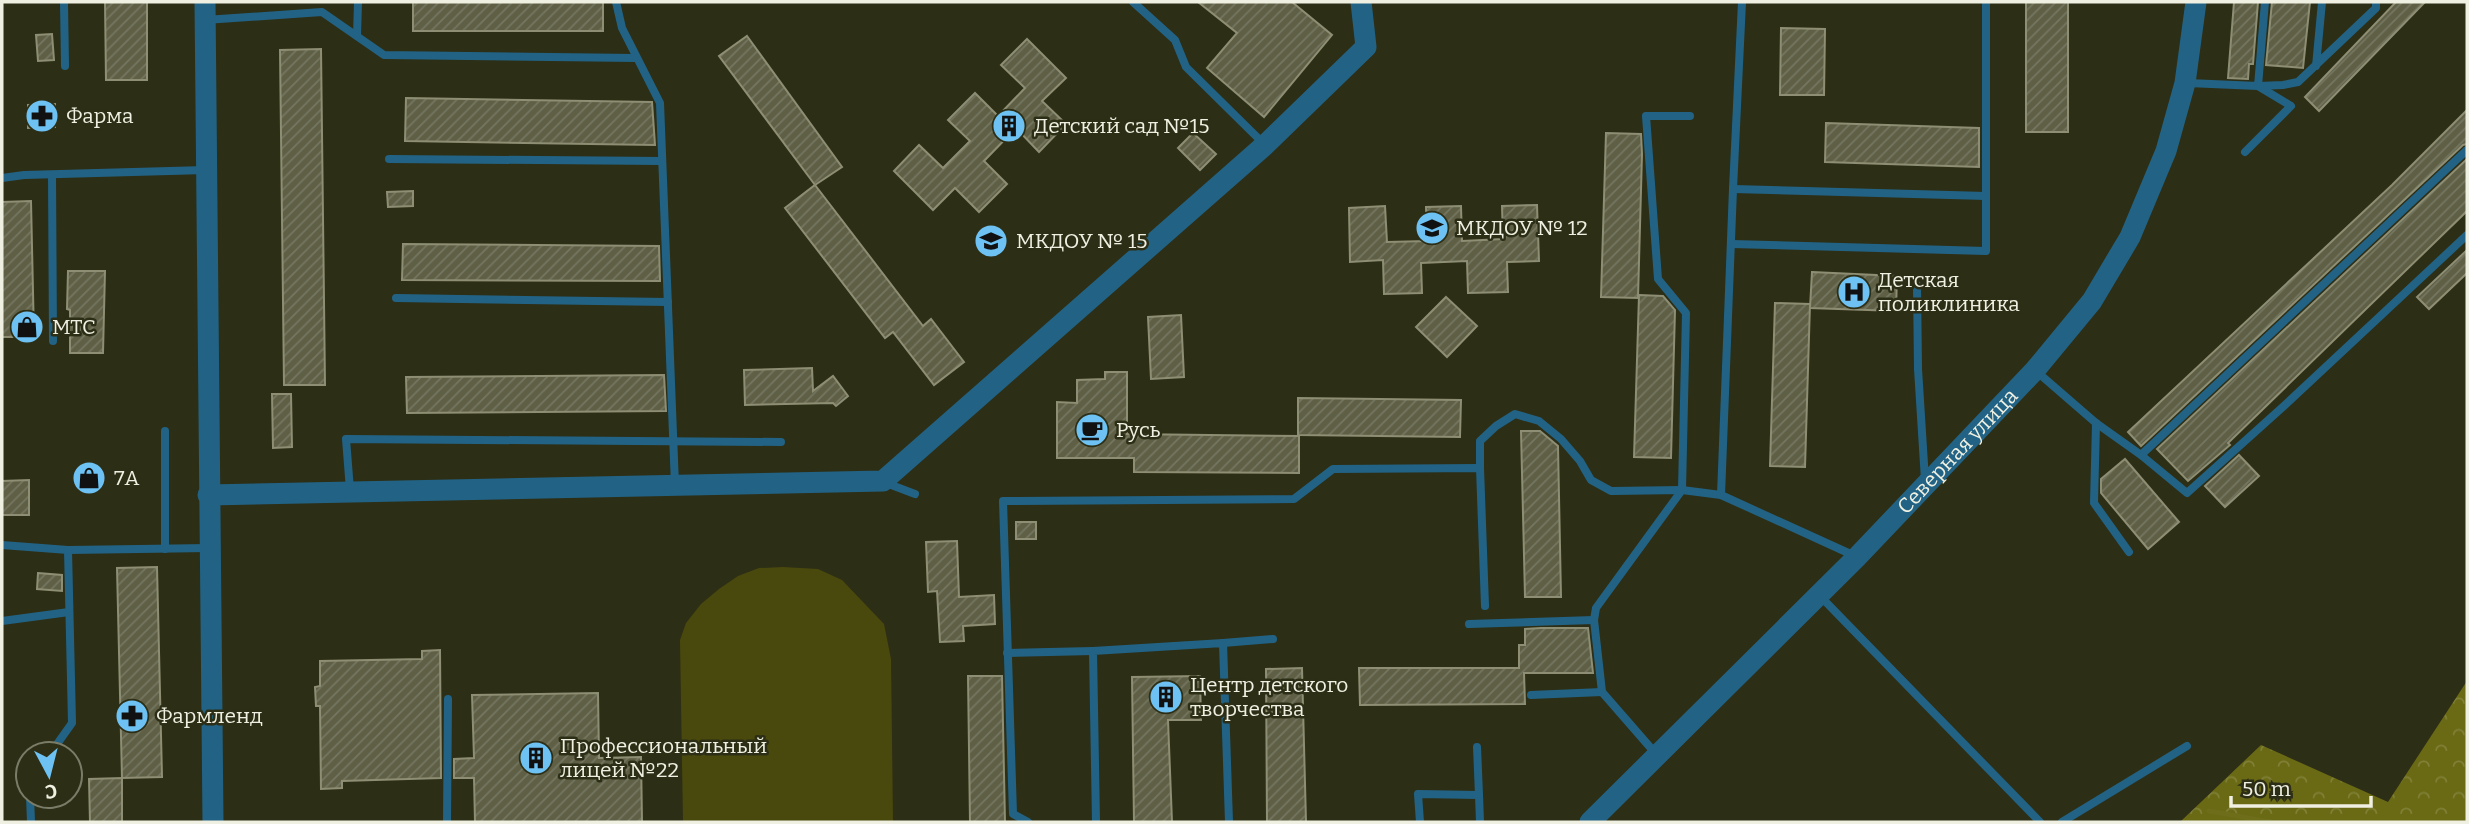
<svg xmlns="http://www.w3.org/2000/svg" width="2469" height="824" font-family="Bitter,serif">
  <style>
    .forest { fill: url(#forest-crowns) }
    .green { fill: #49490d }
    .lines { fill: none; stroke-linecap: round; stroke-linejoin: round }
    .stream { stroke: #6d6d1a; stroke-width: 5 }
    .building { fill: url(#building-hatch); stroke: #8d8e73; stroke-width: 2 }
    .service { stroke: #226385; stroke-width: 8 }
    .tertiary { stroke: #226385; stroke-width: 21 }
    .labels { text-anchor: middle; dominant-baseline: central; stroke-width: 5; stroke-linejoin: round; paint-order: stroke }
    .poi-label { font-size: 21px; fill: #eff0e1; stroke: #2d2e16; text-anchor: start }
    .street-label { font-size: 21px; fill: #eff0e1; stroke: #2d2e16 }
  </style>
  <defs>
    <pattern id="forest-crowns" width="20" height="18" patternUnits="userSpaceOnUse" patternTransform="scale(1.75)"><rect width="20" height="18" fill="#6a6a15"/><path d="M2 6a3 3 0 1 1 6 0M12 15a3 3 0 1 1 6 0" fill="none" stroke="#808037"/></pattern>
    <pattern id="building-hatch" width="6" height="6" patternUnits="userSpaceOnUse" patternTransform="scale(1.75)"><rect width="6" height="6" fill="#5e5f45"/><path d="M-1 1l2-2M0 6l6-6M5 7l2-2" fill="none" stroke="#757660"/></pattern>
  </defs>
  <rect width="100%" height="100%" fill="#2d2e16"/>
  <path class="forest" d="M2467,681V822H2180L2261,745L2388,802Z"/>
  <path class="green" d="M783,567L818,569L842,580L884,624L891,659L893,822H683L680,640L686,623L701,604L719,589L738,576L759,568Z"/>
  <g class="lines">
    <path class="stream" d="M2209,811L2271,822"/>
  </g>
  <g class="building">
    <path d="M105,2H147V80H106Z"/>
    <rect x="413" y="2" width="190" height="29"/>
    <path d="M1198,2H1292L1332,35L1264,117L1207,68L1237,33Z"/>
    <rect x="2026" y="2" width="42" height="130"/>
    <path d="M2234,2H2258L2253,64H2249L2248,79L2228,78Z"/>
    <path d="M2272,2H2310L2303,68L2266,65Z"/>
    <path d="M2396,2H2425L2319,111L2305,97Z"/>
    <path d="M1781,28L1825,29L1824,95H1780Z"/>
    <path d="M52,34L54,60L38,61L36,35Z"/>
    <path d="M747,36L842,167L815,185L719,56Z"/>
    <path d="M1027,39L1066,78L1042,101L1066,124L1039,152L1016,128L984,161L1007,184L979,212L955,188L933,210L894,171L919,145L943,168L970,141L948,120L975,93L998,116L1025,88L1001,65Z"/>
    <path d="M321,49L325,385H284L280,50Z"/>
    <path d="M406,98L652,102L655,145L405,141Z"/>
    <path d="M55,104V127L28,128V105Z"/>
    <path d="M2467,110V144L2463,145L2141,446L2128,432L2392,185Z"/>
    <path d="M1826,123L1979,128V167L1825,162Z"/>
    <path d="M1193,133L1216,154L1200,170L1178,148Z"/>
    <path d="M1606,133L1641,134L1642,154L1638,298L1601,297Z"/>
    <path d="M2467,159V211L2228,443L2230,445L2188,481L2157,449Z"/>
    <path d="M815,185L923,326L931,319L964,362L934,385L893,332L885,338L785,208Z"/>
    <path d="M413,191V206L388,207L387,192Z"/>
    <path d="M31,201L34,337H2V202Z"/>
    <path d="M1537,205L1539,261L1507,262L1508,292L1468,293L1467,261L1421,263L1422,293L1384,294L1383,260L1350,262L1349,208L1385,206L1387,242L1427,241L1426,207L1461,206L1462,241L1503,239L1502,206Z"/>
    <path d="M403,244L659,246L660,281L402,280Z"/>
    <path d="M2467,250V273L2429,309L2417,297Z"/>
    <path d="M68,271H105L103,353H70V310L67,309Z"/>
    <path d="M1812,272L1897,276L1896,311L1810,308Z"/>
    <path d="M1639,295L1663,296L1675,310L1671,458L1634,457Z"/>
    <path d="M1446,297L1477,326L1447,357L1416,327Z"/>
    <path d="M1775,303L1810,304L1805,467L1770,466Z"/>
    <path d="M1181,315L1184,377L1151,379L1148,317Z"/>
    <path d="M812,368L813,391L833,376L848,396L836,406L833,403L745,405L744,370Z"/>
    <path d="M1105,372H1127V434L1299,436V473L1134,472V458H1057V402L1077,403V380L1105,379Z"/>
    <path d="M664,375L666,411L407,413L406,377Z"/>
    <path d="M272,394H291L292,447L273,448Z"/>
    <path d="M1298,398L1461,400L1460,437L1298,435Z"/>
    <path d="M1521,431H1540L1558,446L1561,597H1525Z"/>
    <path d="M2239,455L2259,476L2225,507L2205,486Z"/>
    <path d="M2125,459L2179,522L2148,549L2101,493V479Z"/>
    <path d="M29,480V515H2V481Z"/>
    <rect x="1016" y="522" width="20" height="17"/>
    <path d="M957,541L959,597L994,595L995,624L963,626L964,641L940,642L937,591L928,592L926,542Z"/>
    <path d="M157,567L162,777L122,778L117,568Z"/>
    <path d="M38,573L62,575V591L37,589Z"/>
    <path d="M1541,628H1588L1593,673H1524L1525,704L1360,705L1359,668H1519V645H1525V629Z"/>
    <path d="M440,650L441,778L342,781V788L321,789L320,706H316L315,687L320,686V661L422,659V651Z"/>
    <path d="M1302,668L1306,822H1267L1266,669Z"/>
    <path d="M968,676H1002L1005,822H970Z"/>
    <path d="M1200,676L1201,720H1168L1172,822H1134L1132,677Z"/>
    <path d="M598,693L599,758L641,757L642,822H475L474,778H454V759L474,758L472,695Z"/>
    <path d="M122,778V822H90L89,779Z"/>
  </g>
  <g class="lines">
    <g class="service">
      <path d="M64,2L65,66"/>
      <path d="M616,2L622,28L660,103L675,485"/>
      <path d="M1133,2L1175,40L1186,67L1263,143"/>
      <path d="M205,20L322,12L384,55L636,58"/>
      <path d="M357,36L358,2"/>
      <path d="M2316,66L2322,2"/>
      <path d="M2188,83L2258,86L2265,2"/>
      <path d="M2258,86L2283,85L2298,82L2376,8V2"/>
      <path d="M2245,152L2291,106L2258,86"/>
      <path d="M389,159L662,161"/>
      <path d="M52,175L53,341"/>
      <path d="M2,178L24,175L206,170"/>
      <path d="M1733,189L1986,196"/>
      <path d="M1731,244L1986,251V2"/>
      <path d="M1917,285L1918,369L1925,480"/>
      <path d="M396,298L668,302"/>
      <path d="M2036,371L2096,423L2141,455L2467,150"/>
      <path d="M2096,423L2094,503L2129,552"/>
      <path d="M165,431V549"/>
      <path d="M2141,455L2187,493L2285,405L2467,235"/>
      <path d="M1480,468V441L1496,426L1515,414L1539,421L1561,439L1580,461L1591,480L1611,491L1682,490L1721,495L1733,189L1742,2"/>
      <path d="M886,483L915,494"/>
      <path d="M350,490L346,439L781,442"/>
      <path d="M1721,495L1855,556"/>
      <path d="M2,545L68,550"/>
      <path d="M1820,596L2040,822"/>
      <path d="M2,621L69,612"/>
      <path d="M1469,624L1594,620"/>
      <path d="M1223,643L1273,639"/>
      <path d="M1007,653L1093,651"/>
      <path d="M1531,695L1602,692"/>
      <path d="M50,754L72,723L68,550L209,548"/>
      <path d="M1656,754L1602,692L1594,620L1596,608L1682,490L1686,313L1658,279L1646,116H1690"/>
      <path d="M1479,795L1480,822"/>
      <path d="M30,796L31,822"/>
      <path d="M447,822L448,699"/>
      <path d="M1028,822L1013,814L1003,501L1294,499L1333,469L1480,468L1485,606"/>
      <path d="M1096,822L1093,651L1223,643L1229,822"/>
      <path d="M1420,822L1418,794L1479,795L1477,747"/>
      <path d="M2062,822L2187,746"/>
    </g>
    <g class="tertiary">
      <path d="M205,2L213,822"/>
      <path d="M208,495L883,481L1265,145L1366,47L1361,2"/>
      <path id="s1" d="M1590,822L1857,557L2035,370L2092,301L2130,237L2166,151L2185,83L2196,2"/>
    </g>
  </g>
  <defs>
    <symbol id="pharmacy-disc" viewBox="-11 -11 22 22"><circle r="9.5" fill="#6dc2f3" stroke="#2d2e16"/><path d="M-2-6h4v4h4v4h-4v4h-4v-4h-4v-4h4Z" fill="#111"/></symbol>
    <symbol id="building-disc" viewBox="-11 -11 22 22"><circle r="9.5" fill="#6dc2f3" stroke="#2d2e16"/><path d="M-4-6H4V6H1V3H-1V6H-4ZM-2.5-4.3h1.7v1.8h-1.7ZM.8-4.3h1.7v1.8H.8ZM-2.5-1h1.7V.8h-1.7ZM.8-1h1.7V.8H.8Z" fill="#111"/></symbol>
    <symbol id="school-disc" viewBox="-11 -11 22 22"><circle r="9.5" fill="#6dc2f3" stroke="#2d2e16"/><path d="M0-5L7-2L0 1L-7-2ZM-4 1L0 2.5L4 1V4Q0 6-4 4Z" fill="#111"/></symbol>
    <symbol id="hospital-disc" viewBox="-11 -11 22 22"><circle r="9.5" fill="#6dc2f3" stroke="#2d2e16"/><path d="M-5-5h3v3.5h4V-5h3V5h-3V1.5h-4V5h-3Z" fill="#111"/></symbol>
    <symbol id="shop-disc" viewBox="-11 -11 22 22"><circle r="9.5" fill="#6dc2f3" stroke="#2d2e16"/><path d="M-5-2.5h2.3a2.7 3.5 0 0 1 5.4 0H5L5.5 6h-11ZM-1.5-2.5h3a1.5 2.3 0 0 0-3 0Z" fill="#111"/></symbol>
    <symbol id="cafe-disc" viewBox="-11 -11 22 22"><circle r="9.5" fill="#6dc2f3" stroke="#2d2e16"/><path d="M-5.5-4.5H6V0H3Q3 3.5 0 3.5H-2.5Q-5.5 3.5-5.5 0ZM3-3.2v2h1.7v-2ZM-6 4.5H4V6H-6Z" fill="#111"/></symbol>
  </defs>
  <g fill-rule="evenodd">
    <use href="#pharmacy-disc" x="23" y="97" width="38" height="38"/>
    <use href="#building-disc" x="990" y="107" width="38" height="38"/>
    <use href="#school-disc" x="1413" y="209" width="38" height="38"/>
    <use href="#school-disc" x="972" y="222" width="38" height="38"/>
    <use href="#hospital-disc" x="1835" y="273" width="38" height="38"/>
    <use href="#shop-disc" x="8" y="308" width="38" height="38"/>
    <use href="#cafe-disc" x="1073" y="411" width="38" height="38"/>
    <use href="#shop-disc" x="70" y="459" width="38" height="38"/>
    <use href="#building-disc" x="1147" y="678" width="38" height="38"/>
    <use href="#pharmacy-disc" x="113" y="697" width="38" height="38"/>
    <use href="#building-disc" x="517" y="739" width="38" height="38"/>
  </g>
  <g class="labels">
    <g class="poi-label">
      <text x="66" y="116">Фарма</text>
      <text x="1034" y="126">Детский сад №15</text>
      <text x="1456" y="228">МКДОУ № 12</text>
      <text x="1016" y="241">МКДОУ № 15</text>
      <text x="1878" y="280">Детская<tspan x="1878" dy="24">поликлиника</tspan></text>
      <text x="52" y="327">МТС</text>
      <text x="1116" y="430">Русь</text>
      <text x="114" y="478">7А</text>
      <text x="1190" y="685">Центр детского<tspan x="1190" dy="24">творчества</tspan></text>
      <text x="156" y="716">Фармленд</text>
      <text x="560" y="746">Профессиональный<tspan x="560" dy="24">лицей №22</tspan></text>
    </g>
    <g class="street-label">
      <text stroke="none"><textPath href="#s1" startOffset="522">Северная улица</textPath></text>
    </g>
  </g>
  <rect width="2469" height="824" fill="none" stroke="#eff0e1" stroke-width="7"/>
  <g transform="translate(49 775) rotate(173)"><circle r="33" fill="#2d2e16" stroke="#7b7c67" stroke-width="2"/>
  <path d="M0-5L12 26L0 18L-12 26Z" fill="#6dc2f3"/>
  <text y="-10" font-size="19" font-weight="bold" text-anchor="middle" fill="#eff0e1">С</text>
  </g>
  <path d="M2231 796v10h140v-10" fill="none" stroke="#eff0e1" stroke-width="3.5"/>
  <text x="2242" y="796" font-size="21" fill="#eff0e1" stroke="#2d2e16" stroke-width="5" paint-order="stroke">50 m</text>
</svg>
